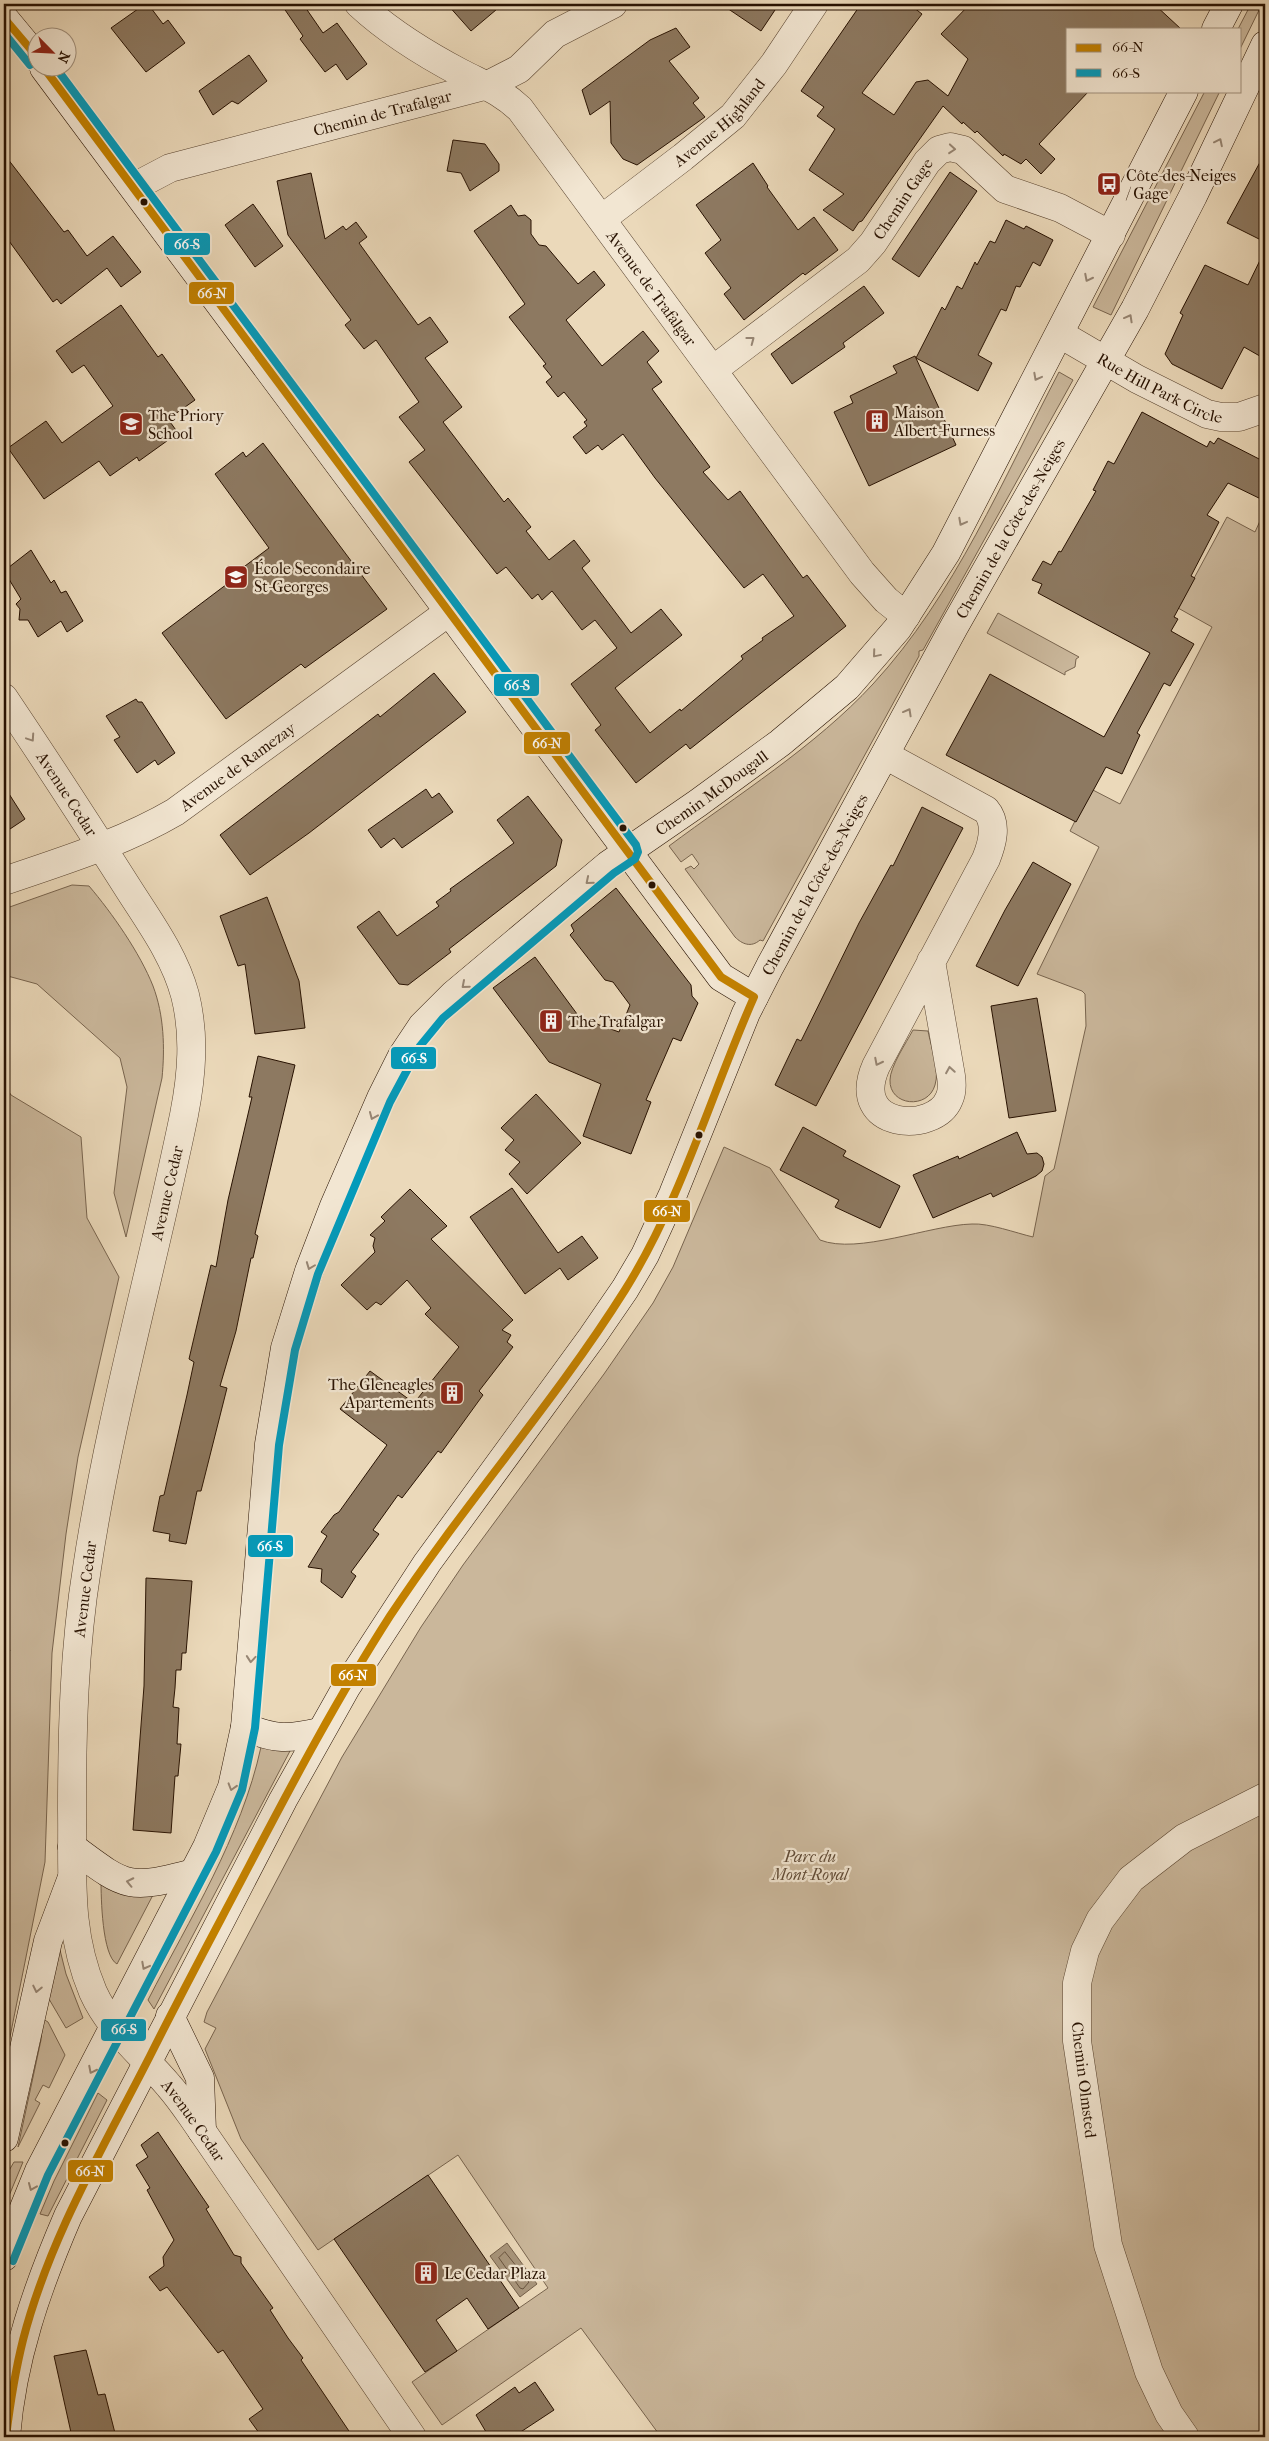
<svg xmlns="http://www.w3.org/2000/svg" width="1269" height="2441" font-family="'IM FELL French Canon',serif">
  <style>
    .green { fill: #cab79b; stroke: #78644e }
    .water { fill: #a8957b; stroke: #74604a }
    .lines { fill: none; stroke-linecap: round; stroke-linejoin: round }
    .shore { stroke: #68533e; stroke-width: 1 }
    .building { fill: #8d7961; stroke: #271101 }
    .street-casing { stroke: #58432f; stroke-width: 29 }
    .secondary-casing { stroke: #271101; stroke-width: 29 }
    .street { stroke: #f2e6d2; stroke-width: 28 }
    .secondary { stroke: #f2e6d2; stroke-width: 28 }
    .bus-1-casing { stroke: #f2e6d2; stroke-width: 11 }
    .bus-2-casing { stroke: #f2e6d2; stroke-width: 11 }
    .bus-1 { stroke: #c38100; stroke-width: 8 }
    .bus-2 { stroke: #049aba; stroke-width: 8 }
    .oneway { stroke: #978674 }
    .bus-dot { fill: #271101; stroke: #f2e6d2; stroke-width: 2 }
    .labels { text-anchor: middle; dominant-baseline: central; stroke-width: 4.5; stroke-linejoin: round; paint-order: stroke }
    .street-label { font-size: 16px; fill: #271101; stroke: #f2e6d2 }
    .poi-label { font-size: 16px; fill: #271101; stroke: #f2e6d2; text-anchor: start }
    .park-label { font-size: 16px; font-style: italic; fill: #604b37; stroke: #f2e6d2 }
    .line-badge { stroke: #f2e6d2; stroke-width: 2 }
    .badge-label { font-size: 14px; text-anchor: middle; font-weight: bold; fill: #fff }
  </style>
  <rect width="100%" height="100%" fill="#ebd9ba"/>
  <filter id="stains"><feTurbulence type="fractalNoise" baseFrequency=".004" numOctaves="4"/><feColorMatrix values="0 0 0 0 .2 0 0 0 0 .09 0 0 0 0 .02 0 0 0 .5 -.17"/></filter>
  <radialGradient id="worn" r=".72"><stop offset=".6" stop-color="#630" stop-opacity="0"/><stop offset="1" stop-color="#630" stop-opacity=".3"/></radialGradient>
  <g class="green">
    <path d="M1251,4H1262L1240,49V29H1238Z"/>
    <path d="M1205,91H1220L1111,315L1093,307Z"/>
    <path d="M1059,372L1073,380L923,650L919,651V656L763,941L760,940C751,948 742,944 735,937L685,869L691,866L694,869L699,864L692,854L681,862L669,846C736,796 816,746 873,684C955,595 1003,479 1059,372Z"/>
    <path d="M1265,510V2437H661L581,2328L442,2425L412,2382L548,2288L458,2155L318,2250L241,2139L205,2049L216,2028L204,2022L207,2012L342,1757L421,1627L463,1565L604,1374L653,1303L673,1267L724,1147L770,1168L820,1240C858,1255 930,1225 972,1224C989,1223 1016,1233 1033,1237L1045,1176L1054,1169L1086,1026L1085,994L1082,991L1037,974L1099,847L1070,831L1091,789L1120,804L1212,627L1178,608L1227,517L1255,532Z"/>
    <path d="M998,613L1079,657L1076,659L1075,667L1065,672V675L987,633Z"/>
    <path d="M72,885L89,886C112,913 140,953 153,986C164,1015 165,1048 162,1078L126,1237L114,1193L127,1087L120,1058L37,984L4,975V909Z"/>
    <path d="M913,1030L928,1031C931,1047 940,1070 935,1085C928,1110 889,1106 890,1080C890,1067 906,1043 913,1030Z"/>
    <path d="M4,1084L11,1095L81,1137L87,1218L119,1277L78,1457L66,1534L52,1653L45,1862L4,2067V1653L10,1651L4,1631Z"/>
    <path d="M261,1747L289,1749L290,1751L154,2009L148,2000C190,1918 241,1838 261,1747Z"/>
    <path d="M101,1880L154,1893L117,1964C102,1956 101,1897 101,1880Z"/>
    <path d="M59,1946L66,1974L83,2018L66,2028L49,1999Z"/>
    <path d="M43,2019L48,2022L65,2055L49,2088L43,2085L35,2100L40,2103L18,2147L41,2040Z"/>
    <path d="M98,2093L107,2100L48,2216L40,2214L54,2181Z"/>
    <path d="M14,2162H23L4,2208V2179Z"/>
  </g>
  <path class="water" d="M507,2243L537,2284L520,2297L490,2256Z"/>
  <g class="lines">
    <path class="shore" d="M505,2252L529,2282L523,2289L520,2288L499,2258Z"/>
  </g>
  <g class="building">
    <path d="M145,4H148L163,24L168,20L185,43L146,72L111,28Z"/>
    <path d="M281,4H303L323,33L337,23L367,64L347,80L336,64L325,72L300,39L303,36Z"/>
    <path d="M447,4H503L471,31Z"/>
    <path d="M721,4H779L761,31Z"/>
    <path d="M861,4H909L922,14L862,93L894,115L916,82L928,80L948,96L968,59L941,34L970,4H1154L1181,29H1068V91H1089L1039,144L1055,159L1041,174L1026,159L1021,164L1004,154L1003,156L977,131L975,133L963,122L962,124L943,106L862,221L859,222L853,231L823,210L844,194L809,170L835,129L817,116L824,107L801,91Z"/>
    <path d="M676,28L690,47L669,61L699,98L693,103L705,117L637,165L623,159L611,143L610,101L590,115L582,90L650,40Z"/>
    <path d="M249,55L267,81L238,104L232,101L213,115L199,91Z"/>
    <path d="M453,140L485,144L499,164V171L470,191L461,173L447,171Z"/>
    <path d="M1265,153V242L1227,223Z"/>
    <path d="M4,154L64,232L68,230L87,256L113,236L141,272L121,287L107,268L61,304L57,299L53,302L4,234Z"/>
    <path d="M753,163L768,186L767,187L798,230L814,217L838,250L805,275L803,273L744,320L724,294L731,288L705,253L721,240L696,205Z"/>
    <path d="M950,172L977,191L919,277L892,259Z"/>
    <path d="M311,173L325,239L343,226L346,230L356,222L367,237L359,243L418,325L430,317L448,342L425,358L462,407L443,422L504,502L508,498L531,527L526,531L549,560L574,540L590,561L582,568L631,633L661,609L682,635L615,688L650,733L680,709L681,711L743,659L741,656L763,640L762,638L794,616L763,574L744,588L655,478L623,434L602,450L598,445L586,454L573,437L587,426L584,422L587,420L564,392L558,397L546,382L552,377L543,366L546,364L509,317L525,304L474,231L511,205L518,216L525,215L531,220V234L539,245L546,246L578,284L594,271L605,285L566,320L602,366L643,331L659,351L647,362L662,382L652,389L710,467L703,472L728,500L740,491L803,578L807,575L846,626L690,749L686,744L636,783L595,730L601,725L571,684L617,648L595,620L582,630L552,591L542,600L538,594L532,599L506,567L497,574L409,462L425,450L399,417L419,402L376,340L364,349L345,325L351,320L288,235L277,181Z"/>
    <path d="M253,204L283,246L255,267L225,225Z"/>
    <path d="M1006,220L1024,229L1026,226L1053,240L1040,266L1033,262L1020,287L1016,286L1006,311L1001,309L978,355L992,363L978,391L916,358L942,307L945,310L957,286L962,289L975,262L977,265L990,241L995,243Z"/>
    <path d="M1265,250V359L1244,347L1222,389L1172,364L1165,354L1183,315L1180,313L1205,265L1248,285Z"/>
    <path d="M864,286L884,313L843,343L845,347L792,384L771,354Z"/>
    <path d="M121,305L158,357L162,354L195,400L168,419L178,433L139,461L137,457L110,476L99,461L44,499L8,448L46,421L62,443L113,406L84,365L72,373L56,351Z"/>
    <path d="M915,356L956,445L869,486L834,412L853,403L850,396L897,373L893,366Z"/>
    <path d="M1142,412L1207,447L1210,441L1214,444L1218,438L1265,462V501L1228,483L1207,515L1219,522L1191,576L1195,578L1174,617L1178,619L1171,631L1194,644L1170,686L1164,683L1137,733L1140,735L1122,774L1106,767L1076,822L946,755L990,674L1104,737L1150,653L1038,593L1042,584L1032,580L1043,561L1051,565L1059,551L1061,552L1096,491L1093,490L1108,461L1114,464Z"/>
    <path d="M263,443L387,609L305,668L301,664L226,719L162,633L235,578L233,575L269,548L215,474L243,452L246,457Z"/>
    <path d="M31,550L51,583L54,580L61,593L66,591L83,621L67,632L61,621L38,637L28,620H19L20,609L16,604L21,599L4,571Z"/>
    <path d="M434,673L466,712L309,833L250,875L220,835L378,714L380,717Z"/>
    <path d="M136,699L138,702H142L175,753L158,765L155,760L137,773L114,740L120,737L106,716Z"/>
    <path d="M4,786L25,819L4,833Z"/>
    <path d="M426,789L432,798L439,793L453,812L402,848L394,838L381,848L368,830Z"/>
    <path d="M528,796L562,840L556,866L449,949L451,952L408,985L399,984L357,927L379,911L397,936L439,906L436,902L451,891L450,889L514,843L497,820Z"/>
    <path d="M922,807L963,828L816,1106L775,1085L797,1039L801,1041L859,923L891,865L893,866Z"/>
    <path d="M1033,862L1071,884L1018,986L976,966L1005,910Z"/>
    <path d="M616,888L691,985L692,996L698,1003L681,1041L673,1038L646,1100L651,1102L631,1154L583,1136L601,1084L549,1062L493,988L535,957L580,1018L619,1032L630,1005L613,982L605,980L570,935L574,931L571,925Z"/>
    <path d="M267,897L299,981L305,1028L255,1034L245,964L238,966L220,916Z"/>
    <path d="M1037,998L1056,1111L1009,1118L991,1006Z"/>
    <path d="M258,1056L295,1065L255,1234L258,1236L253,1258H251L236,1331L220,1386L227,1388L201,1491H197L186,1544L169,1541L170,1534L153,1531L160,1496L164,1495L187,1395L194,1362L189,1359L211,1265L216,1267L228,1200L252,1097H249Z"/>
    <path d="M536,1094L581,1143L527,1194L509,1174L520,1162L505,1150L514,1140L501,1128Z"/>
    <path d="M803,1127L846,1151L843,1156L900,1186L880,1228L835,1207L839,1200L780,1170Z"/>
    <path d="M1017,1132L1027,1154L1037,1153L1042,1157L1044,1164L1042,1171L1036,1176L993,1197L991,1193L933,1218L913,1175L958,1156L959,1159Z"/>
    <path d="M512,1188L558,1253L582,1236L598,1258L568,1280L560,1268L525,1294L470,1217Z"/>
    <path d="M410,1189L447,1226L431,1239L513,1320L502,1330L511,1335L507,1342L513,1347L479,1391L483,1395L441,1453L438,1451L402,1498L398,1495L373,1530L379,1534L351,1572L356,1576L342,1598L321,1582L322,1569L308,1567L327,1536L321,1532L334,1515L339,1512L387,1445L340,1409L370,1371L414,1403L459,1347L425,1314L431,1308L407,1280L381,1305L376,1302L367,1310L341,1285L375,1252L373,1246L375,1238L370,1235L385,1221L381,1217Z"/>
    <path d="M146,1578L192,1581L186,1653H182L181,1670H176L175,1688L173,1707L179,1708L177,1744H181L178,1776H175L171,1833L133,1830L144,1686Z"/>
    <path d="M158,2132L209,2207L206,2209L234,2255L241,2257V2263L273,2308L270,2310L288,2338L303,2358L301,2360L353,2437H262L249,2419L263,2409L223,2350L218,2353L167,2287L160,2291L149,2277L164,2266L163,2257L174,2240L147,2190L150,2188L136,2165L148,2157L141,2145Z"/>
    <path d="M428,2175L519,2308L488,2329L467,2298L436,2320L457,2351L425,2372L334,2239Z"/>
    <path d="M86,2350L98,2395L105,2394L116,2437H72L54,2356Z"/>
    <path d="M535,2382L554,2410L513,2437H489L476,2415L515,2387L519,2393Z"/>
  </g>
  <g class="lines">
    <defs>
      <g id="street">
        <path id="s1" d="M359,4C389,32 425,54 461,73C484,85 501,91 520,109L862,573L886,600L906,616"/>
        <path id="s2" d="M134,187L170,168L488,85L519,69L555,34L613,4"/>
        <path id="s3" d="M603,218L683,157L733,116L774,64L814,4"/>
        <path id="s4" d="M1060,334L1137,379L1207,414L1221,417H1239L1265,408"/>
        <path id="s5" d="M713,370L858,260L873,243L927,162L939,150L950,147L963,150L1005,189L1060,208L1111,235"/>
        <path id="s6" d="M4,698C45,759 86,822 126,885C148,920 174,954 185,995C195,1035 192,1074 184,1115C153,1266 110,1415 87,1568C74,1648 72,1730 72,1810C73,1875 67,1931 93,1992C110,2030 143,2055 169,2086C177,2095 184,2105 191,2115L412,2437"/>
        <path d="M885,755L986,810C998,824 992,844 986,859L876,1066C848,1130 935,1134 949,1099C952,1093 952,1083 951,1076L931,961"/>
        <path id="s7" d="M4,881C62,861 122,843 175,812L450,611"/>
        <path d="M1185,2437L1169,2414L1149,2372L1108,2245L1077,2041V1983L1085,1951L1100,1920L1131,1879L1184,1838L1265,1797"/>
      </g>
      <g id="secondary">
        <path d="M4,18L38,59"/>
        <path d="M1216,29L1229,4"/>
        <path d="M44,68L721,977L754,997"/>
        <path d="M245,1727C275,1740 289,1739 320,1732"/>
        <path d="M72,1847C127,1888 127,1890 194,1873"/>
        <path d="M170,2016L200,2078L202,2131"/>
        <path d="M4,2138L48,1941L71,1880"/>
        <path id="s8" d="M4,2257L39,2171L207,1847L232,1787L245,1727L269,1444L285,1348L309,1271L334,1206L381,1098L402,1056L422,1026L454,994L608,865L698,803L780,743L847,687L898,628L946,553L1184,91"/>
        <path id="s9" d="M6,2437C12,2359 37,2288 68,2216L283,1800L347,1686L427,1563L592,1337L625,1289L645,1255L673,1194L746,1013L770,966L954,627L1135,309L1193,196L1265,45"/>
      </g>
    </defs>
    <use href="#street" class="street-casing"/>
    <use href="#secondary" class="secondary-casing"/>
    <use href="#street" class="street"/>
    <use href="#secondary" class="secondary"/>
    <defs>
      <g id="bus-1">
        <path d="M4,18L38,58"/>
        <path d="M6,2437C10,2404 15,2372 23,2340C49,2239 103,2148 150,2056C182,1992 216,1929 249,1866C293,1782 338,1697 390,1616C464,1504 554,1403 625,1290C682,1199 711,1094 754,997L721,977L44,68"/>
      </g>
      <g id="bus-2">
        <path d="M4,33L30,65"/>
        <path d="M13,2261L48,2175L216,1852L242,1790L255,1728L279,1445L295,1350L318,1274L390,1102L420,1046L443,1018L614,873L635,859L638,852L636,845L56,68"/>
      </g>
    </defs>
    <use href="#bus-1" class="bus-1-casing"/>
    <use href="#bus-2" class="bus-2-casing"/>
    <use href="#bus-1" class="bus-1"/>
    <use href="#bus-2" class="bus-2"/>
  </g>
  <defs><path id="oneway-chevron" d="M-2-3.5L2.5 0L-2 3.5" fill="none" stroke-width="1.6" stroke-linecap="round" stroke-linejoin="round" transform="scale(1.25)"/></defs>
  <g class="oneway">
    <use href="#oneway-chevron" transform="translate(1219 142) rotate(-64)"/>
    <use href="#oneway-chevron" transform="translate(952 149) rotate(5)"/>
    <use href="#oneway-chevron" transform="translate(1088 278) rotate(117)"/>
    <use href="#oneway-chevron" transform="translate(1129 318) rotate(-61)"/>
    <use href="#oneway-chevron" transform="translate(751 340) rotate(-37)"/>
    <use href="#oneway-chevron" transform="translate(1037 377) rotate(118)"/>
    <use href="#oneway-chevron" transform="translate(962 522) rotate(118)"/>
    <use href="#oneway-chevron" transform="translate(876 654) rotate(130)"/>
    <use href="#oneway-chevron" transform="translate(908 712) rotate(-61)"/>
    <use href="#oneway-chevron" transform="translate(31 738) rotate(56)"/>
    <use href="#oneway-chevron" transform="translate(589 881) rotate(140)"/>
    <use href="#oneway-chevron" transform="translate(465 985) rotate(139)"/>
    <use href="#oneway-chevron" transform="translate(878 1062) rotate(117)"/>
    <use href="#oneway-chevron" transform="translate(950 1070) rotate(-99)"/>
    <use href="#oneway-chevron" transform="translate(373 1116) rotate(113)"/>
    <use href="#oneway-chevron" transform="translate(310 1266) rotate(111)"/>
    <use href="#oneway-chevron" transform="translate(251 1659) rotate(95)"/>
    <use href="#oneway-chevron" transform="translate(232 1787) rotate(107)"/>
    <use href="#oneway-chevron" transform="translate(130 1882) rotate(-168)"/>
    <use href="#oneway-chevron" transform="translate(145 1966) rotate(118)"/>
    <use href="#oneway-chevron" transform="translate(37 1989) rotate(102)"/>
    <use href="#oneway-chevron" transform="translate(92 2070) rotate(117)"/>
    <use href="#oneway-chevron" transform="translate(32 2187) rotate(113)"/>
  </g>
  <defs>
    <symbol id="bus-square" viewBox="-11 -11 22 22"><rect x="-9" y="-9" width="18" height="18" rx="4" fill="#8f2418" stroke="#f2e6d2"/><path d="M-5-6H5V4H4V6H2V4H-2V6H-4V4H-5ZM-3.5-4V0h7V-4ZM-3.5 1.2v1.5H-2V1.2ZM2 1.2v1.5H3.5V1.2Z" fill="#fff"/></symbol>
    <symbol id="building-square" viewBox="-11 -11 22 22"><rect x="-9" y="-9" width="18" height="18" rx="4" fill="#8f2418" stroke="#f2e6d2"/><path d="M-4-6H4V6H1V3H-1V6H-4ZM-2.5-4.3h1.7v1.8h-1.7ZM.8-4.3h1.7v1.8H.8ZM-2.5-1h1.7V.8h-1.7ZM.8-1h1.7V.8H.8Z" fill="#fff"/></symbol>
    <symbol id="school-square" viewBox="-11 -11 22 22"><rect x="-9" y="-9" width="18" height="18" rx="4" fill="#8f2418" stroke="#f2e6d2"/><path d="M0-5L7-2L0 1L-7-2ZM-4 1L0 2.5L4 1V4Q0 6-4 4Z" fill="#fff"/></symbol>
  </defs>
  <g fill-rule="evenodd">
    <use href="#bus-square" x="1095" y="170" width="28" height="28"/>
    <use href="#building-square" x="863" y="407" width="28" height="28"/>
    <use href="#school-square" x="117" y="410" width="28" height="28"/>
    <use href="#school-square" x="222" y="563" width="28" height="28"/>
    <use href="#building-square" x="537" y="1007" width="28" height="28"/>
    <use href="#building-square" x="438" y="1379" width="28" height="28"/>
    <use href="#building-square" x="412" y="2259" width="28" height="28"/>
  </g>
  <g class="bus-dot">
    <circle cx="144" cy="202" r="4.5"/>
    <circle cx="623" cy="828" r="4.5"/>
    <circle cx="652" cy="885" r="4.5"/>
    <circle cx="699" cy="1135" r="4.5"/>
    <circle cx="65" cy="2143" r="4.5"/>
  </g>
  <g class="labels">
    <g class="street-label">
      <text stroke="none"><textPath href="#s2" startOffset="260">Chemin de Trafalgar</textPath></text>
      <text stroke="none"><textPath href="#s3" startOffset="151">Avenue Highland</textPath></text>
      <text stroke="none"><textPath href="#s5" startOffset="258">Chemin Gage</textPath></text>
      <text stroke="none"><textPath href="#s1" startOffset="415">Avenue de Trafalgar</textPath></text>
      <text stroke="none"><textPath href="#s4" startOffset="114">Rue Hill Park Circle</textPath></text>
      <text stroke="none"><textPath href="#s9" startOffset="2168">Chemin de la Côte-des-Neiges</textPath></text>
      <text stroke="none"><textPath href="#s7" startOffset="262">Avenue de Ramezay</textPath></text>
      <text stroke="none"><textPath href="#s8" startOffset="1689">Chemin McDougall</textPath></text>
      <text stroke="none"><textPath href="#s6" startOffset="115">Avenue Cedar</textPath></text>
      <text stroke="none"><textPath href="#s9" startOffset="1762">Chemin de la Côte-des-Neiges</textPath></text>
      <text transform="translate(167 1193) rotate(-77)">Avenue Cedar</text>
      <text transform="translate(85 1589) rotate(-83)">Avenue Cedar</text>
      <text transform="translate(1084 2080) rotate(83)">Chemin Olmsted</text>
      <text stroke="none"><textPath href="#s6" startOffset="1524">Avenue Cedar</textPath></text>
    </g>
    <g class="poi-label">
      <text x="1126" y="175">Côte-des-Neiges<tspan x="1126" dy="18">/ Gage</tspan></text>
      <text x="894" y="412">Maison<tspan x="894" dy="18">Albert-Furness</tspan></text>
      <text x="148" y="415">The Priory<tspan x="148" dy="18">School</tspan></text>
      <text x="254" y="568">École Secondaire<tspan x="254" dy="18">St-Georges</tspan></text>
      <text x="568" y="1021">The Trafalgar</text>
      <text x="434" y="1384" text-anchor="end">The Gleneagles<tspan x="434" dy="18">Apartements</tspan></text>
      <text x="444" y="2273">Le Cedar Plaza</text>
    </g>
    <g class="park-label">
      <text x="810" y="1856">Parc du<tspan x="810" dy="18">Mont-Royal</tspan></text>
    </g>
  </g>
  <g class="line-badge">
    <rect x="163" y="232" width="48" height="24" rx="5" fill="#049aba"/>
    <rect x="188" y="281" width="47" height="24" rx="5" fill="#c38100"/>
    <rect x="493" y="673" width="47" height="24" rx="5" fill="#049aba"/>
    <rect x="523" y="731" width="48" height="24" rx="5" fill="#c38100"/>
    <rect x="390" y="1046" width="47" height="24" rx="5" fill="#049aba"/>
    <rect x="643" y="1199" width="48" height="24" rx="5" fill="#c38100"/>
    <rect x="247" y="1534" width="47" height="24" rx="5" fill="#049aba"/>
    <rect x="330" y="1663" width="47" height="24" rx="5" fill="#c38100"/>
    <rect x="100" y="2018" width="47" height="24" rx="5" fill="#049aba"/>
    <rect x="67" y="2159" width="47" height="24" rx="5" fill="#c38100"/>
  </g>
  <g class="badge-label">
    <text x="187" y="249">66-S</text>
    <text x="212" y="298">66-N</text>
    <text x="517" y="690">66-S</text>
    <text x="547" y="748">66-N</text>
    <text x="414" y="1063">66-S</text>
    <text x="667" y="1216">66-N</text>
    <text x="270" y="1551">66-S</text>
    <text x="353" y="1680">66-N</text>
    <text x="124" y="2034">66-S</text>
    <text x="90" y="2176">66-N</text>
  </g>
  <rect width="1269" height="2441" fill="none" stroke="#ebd9ba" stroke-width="20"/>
  <rect x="5" y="5" width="1259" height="2431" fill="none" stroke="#271101" stroke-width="2.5"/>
  <rect x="10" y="10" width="1249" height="2421" fill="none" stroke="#271101"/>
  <rect x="1066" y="28" width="175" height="65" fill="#f2e6d2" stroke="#a1917e"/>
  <rect x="1076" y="44" width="25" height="8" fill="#c38100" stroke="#a1917e"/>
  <text x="1112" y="52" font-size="15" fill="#271101">66-N</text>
  <rect x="1076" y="69" width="25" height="8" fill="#049aba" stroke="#a1917e"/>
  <text x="1112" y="78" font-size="15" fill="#271101">66-S</text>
  <g transform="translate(52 52) rotate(114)"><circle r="24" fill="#f2e6d2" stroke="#a1917e"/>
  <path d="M0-4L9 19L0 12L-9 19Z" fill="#8f2418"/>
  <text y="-8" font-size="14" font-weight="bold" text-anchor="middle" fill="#271101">N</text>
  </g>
  <rect width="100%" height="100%" filter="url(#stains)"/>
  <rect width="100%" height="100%" fill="url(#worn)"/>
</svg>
